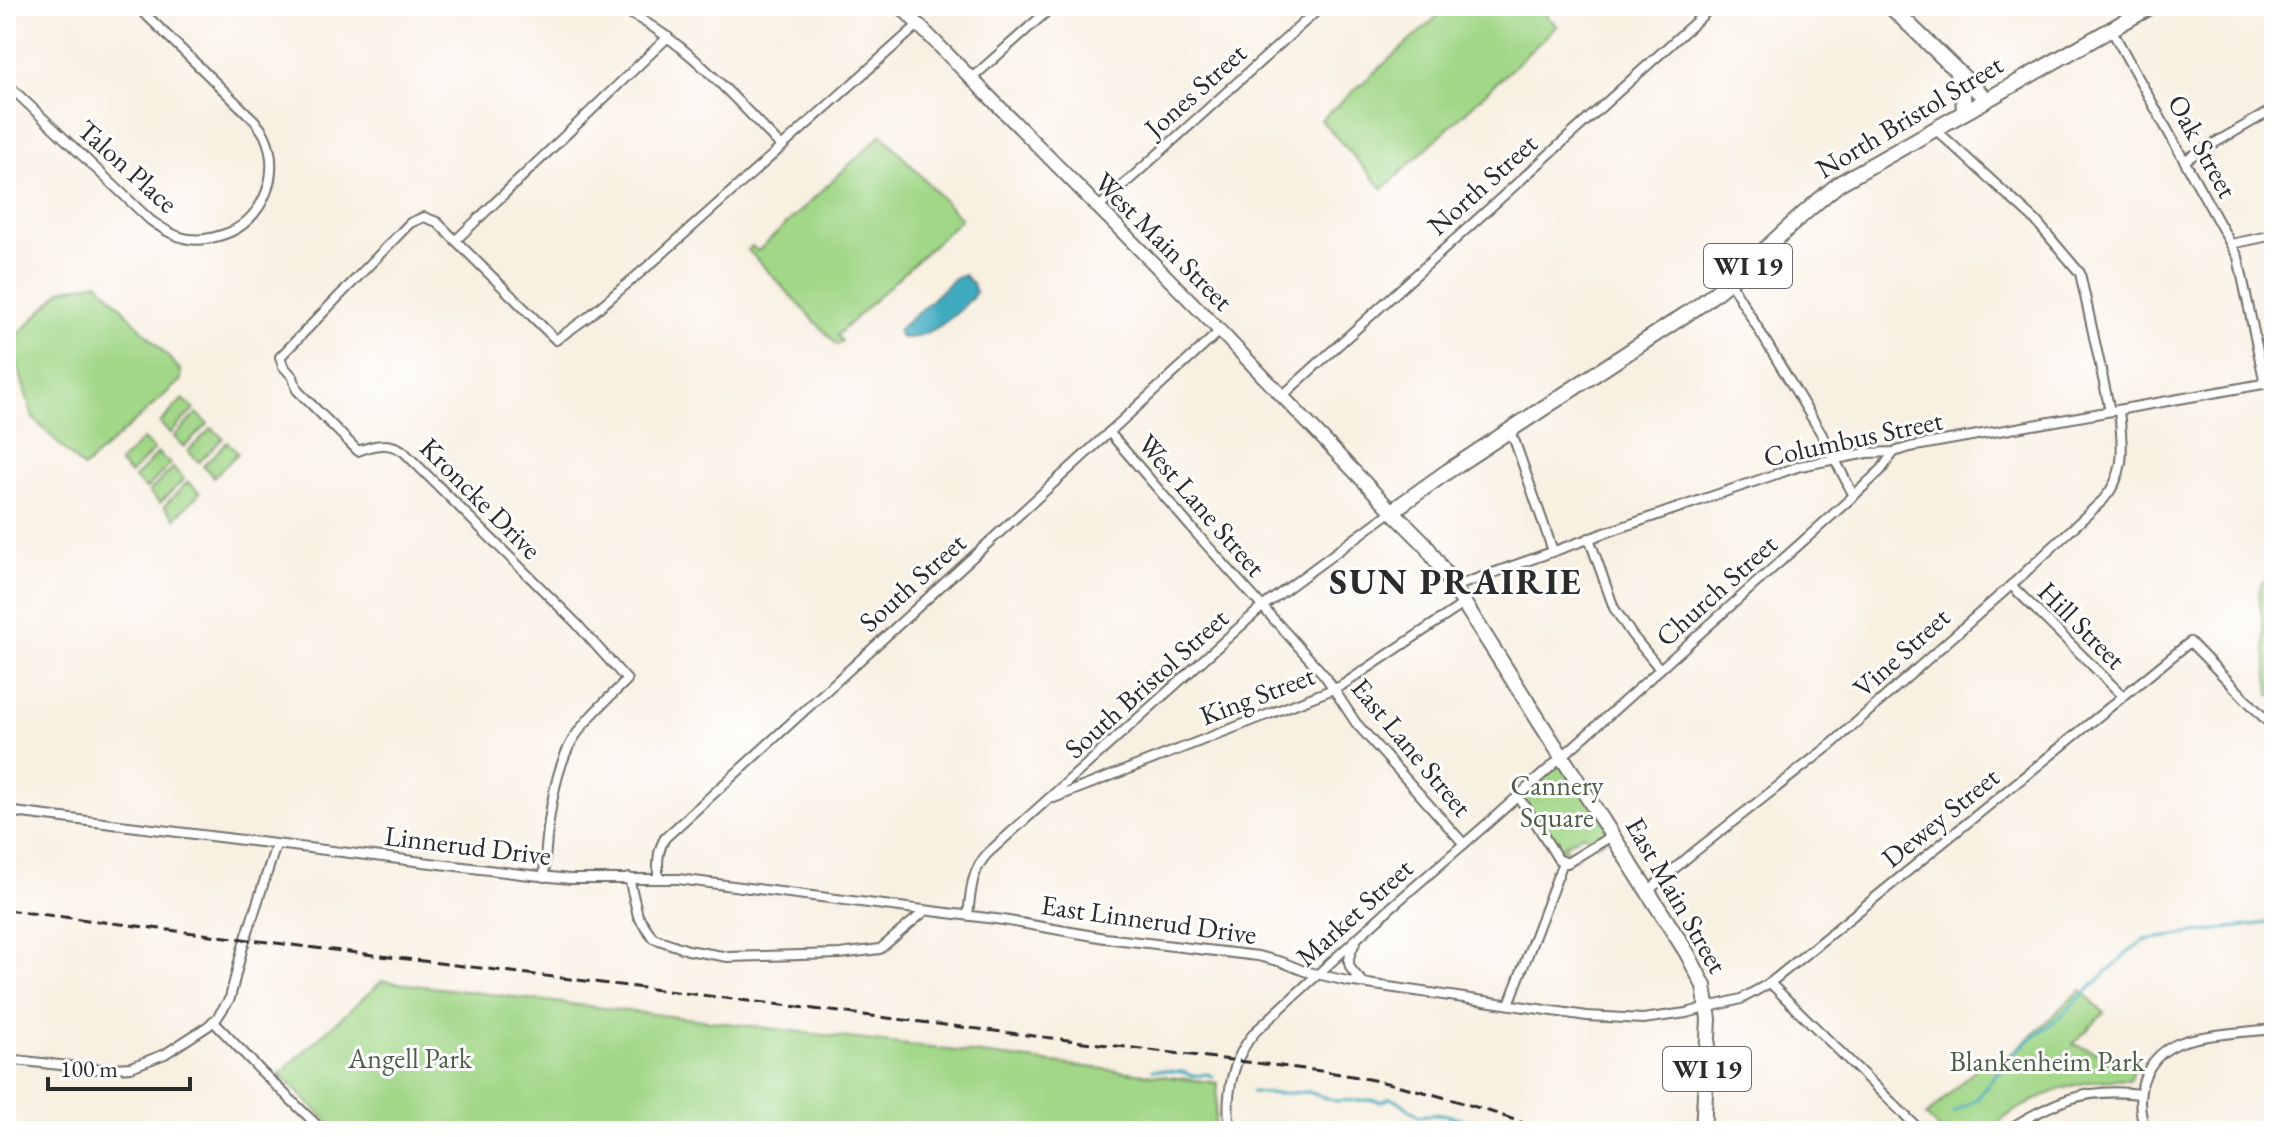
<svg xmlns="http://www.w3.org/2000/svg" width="2280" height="1137" font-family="'EB Garamond',serif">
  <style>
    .green { fill: #a2d788; stroke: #66815a; stroke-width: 2 }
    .water { fill: #3faabf; stroke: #356a75; stroke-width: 2 }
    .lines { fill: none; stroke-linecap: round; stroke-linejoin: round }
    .stream { stroke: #3faabf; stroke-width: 3 }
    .minor-casing { stroke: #73706b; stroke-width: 12 }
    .secondary-casing { stroke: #73706b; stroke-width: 16 }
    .primary-casing { stroke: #73706b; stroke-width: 18 }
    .minor { stroke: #fff; stroke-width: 8 }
    .secondary { stroke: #fff; stroke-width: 12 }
    .primary { stroke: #fff; stroke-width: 14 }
    .rail { stroke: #2b2b2b; stroke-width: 3; stroke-dasharray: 12 6; stroke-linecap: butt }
    .labels { text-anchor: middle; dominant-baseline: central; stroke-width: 6; stroke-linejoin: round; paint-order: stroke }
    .shield { fill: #fff; stroke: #6b6b6b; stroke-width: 2 }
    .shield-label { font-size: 26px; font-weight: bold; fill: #2b2b2b }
    .street-label { font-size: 28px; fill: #2b2b2b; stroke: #fff }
    .park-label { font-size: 28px; fill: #4f5f47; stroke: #fff }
    .district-label { font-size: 36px; font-weight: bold; letter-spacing: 2px; fill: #2b2b2b; stroke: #fff }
  </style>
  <rect width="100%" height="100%" fill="#fff"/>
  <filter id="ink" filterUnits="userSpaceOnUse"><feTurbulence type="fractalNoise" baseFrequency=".0125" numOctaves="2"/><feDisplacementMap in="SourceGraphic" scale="16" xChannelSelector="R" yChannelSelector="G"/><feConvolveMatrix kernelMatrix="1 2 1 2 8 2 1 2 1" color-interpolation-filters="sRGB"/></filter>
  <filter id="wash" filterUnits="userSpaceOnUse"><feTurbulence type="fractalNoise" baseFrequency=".006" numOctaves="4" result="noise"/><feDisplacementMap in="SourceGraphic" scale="32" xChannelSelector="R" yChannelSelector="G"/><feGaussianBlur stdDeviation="1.8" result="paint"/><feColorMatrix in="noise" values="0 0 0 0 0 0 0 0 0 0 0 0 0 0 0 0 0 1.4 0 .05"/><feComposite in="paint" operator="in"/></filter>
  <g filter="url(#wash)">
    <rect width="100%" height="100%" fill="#f8f0e1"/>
    <g class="green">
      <path d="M1449,6H1537L1557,26L1383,189L1321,120Z"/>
      <path d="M882,134L961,219L837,335L842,341L837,345L748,250L752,246L758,251Z"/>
      <path d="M98,282L181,371V380L83,468L33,418L11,342L62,290Z"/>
      <path d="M183,399L194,409L170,434L160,423Z"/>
      <path d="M197,413L208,424L184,447L174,437Z"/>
      <path d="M212,428L223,438L199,462L188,451Z"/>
      <path d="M143,439L154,450L130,474L119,463Z"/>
      <path d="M227,442L238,453L214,477L203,466Z"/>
      <path d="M158,453L170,464L146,489L134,478Z"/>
      <path d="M173,468L184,479L160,503L149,492Z"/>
      <path d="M188,482L200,493L175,518L164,506Z"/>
      <path d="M2274,573V696L2270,695L2259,593L2261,584Z"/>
      <path d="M1562,755L1613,835L1597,845L1583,834L1563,846L1577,857L1563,862L1517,797Z"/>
      <path d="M382,981L1218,1083L1214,1131H338L279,1074Z"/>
      <path d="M2081,990L2104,1013L2073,1044L2136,1066L2130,1080C2088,1078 2053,1088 2017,1110C2006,1115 1996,1126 1985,1130C1974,1135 1954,1131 1941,1131L1926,1116L1988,1057L1998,1066Z"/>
    </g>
    <path class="water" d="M964,275L973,284L976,292C961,313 928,340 901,338L898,331L900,328L921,310L953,279Z"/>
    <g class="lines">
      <g class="stream">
        <path d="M1153,1070L1183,1072L1193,1076L1208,1074L1213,1077"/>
        <path d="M1252,1092L1278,1094L1308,1092L1336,1101L1371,1100L1382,1102L1390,1098L1397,1100L1419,1116L1442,1114L1518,1131"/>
        <path d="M1953,1113L1977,1099L1995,1075L2008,1065L2014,1052L2062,1015L2129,951L2145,940L2274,922"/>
      </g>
    </g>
  </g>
  <g filter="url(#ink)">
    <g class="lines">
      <defs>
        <g id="minor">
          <path d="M615,6C682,36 731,95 782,147"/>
          <path d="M2273,6L2274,7"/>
          <path d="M2111,29L2238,257L2265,384"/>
          <path d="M972,78L1053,6"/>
          <path d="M6,83L150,220C162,228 174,237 189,239C202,241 213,238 225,234C263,221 282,173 265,136C263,131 258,126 255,121L137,6"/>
          <path d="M1935,129L2036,221L2080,273L2110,411"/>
          <path d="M2185,160L2274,109"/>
          <path d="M1098,208L1322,6"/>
          <path d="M456,240L668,37"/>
          <path d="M2231,244L2274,235"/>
          <path d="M1730,282L1821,433L1854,496"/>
          <path d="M1282,396L1713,6"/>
          <path d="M1508,431L1515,442L1553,551"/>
          <path d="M1109,432L1195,532L1325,676L1356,723L1464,844"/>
          <path d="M1589,538L1614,608L1632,635L1660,669"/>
          <path d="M2011,585L2123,696"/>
          <path d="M1454,587L1602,534L1800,466L1867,453L1894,452L1910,447L2274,382"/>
          <path d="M1517,797L1526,807L1558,859L1567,863L1613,835"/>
          <path d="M1054,798L1341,686L1465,603"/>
          <path d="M6,811L521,874L570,879H678L1003,920L1105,938L1258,956L1282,962L1304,971L1347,981L1587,1016L1643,1019L1686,1013L1741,999L1770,983L2190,642L2274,728"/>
          <path d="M544,877C546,837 552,775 572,741C586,718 608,699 627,680L576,623L404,452C390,441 373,445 358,451L297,390L293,377L283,366L280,357L410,223L424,217L437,222L556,340L588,317L654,261L919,24"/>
          <path d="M658,877C658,863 657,851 665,838L1220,331"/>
          <path d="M629,878L638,916L653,938L688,950L728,957L840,954L880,949L925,911"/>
          <path d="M1648,891L1693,853L1833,743L2017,580L2103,500C2128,472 2122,445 2119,410"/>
          <path d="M968,915C971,891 971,871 988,853L1262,607L1392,511"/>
          <path d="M1355,943C1345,962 1347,968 1363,982"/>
          <path d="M1770,983L1921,1131"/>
          <path d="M1509,1004L1563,862"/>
          <path d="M213,1021L260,1070L323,1131"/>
          <path d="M6,1059L96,1069L131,1067L165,1054L208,1026L217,1018L230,998L242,950L276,845"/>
          <path d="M1230,1131C1225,1096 1232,1057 1256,1031L1389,909L1488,823L1849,500L1881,470L1894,452"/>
          <path d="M2006,1131C2052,1102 2085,1087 2140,1094"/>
          <path d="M2146,1131C2130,1090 2148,1048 2193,1039C2219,1033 2247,1032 2274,1029"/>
        </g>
        <path id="secondary" d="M900,6L1220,331L1392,511"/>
        <g id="primary">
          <path d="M1890,6L1986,99"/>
          <path d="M1957,74L1963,93L1964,112"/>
          <path d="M1703,1131L1709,1019L1704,986L1687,953L1446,575L1424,543L1392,511L1448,471L1697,307C1748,270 1790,222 1840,183L2152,6"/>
        </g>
      </defs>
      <use href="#minor" class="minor-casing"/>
      <use href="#secondary" class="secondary-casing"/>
      <use href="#primary" class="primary-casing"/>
      <use href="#minor" class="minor"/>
      <use href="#secondary" class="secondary"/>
      <use href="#primary" class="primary"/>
      <path class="rail" d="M6,910L1321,1071C1397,1082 1472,1103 1544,1131"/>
    </g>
  </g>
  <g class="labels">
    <g class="shield">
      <rect x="1704" y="244" width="88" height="44" rx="6"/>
      <rect x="1663" y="1047" width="88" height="44" rx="6"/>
    </g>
    <g class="shield-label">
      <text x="1748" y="266">WI 19</text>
      <text x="1707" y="1069">WI 19</text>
    </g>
    <g class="street-label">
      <text transform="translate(1195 90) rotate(-42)">Jones Street</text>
      <text transform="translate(1909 116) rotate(-31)">North Bristol Street</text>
      <text transform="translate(2203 146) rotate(61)">Oak Street</text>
      <text transform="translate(128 166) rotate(42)">Talon Place</text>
      <text transform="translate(1482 184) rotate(-42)">North Street</text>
      <text transform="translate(1164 241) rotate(45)">West Main Street</text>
      <text transform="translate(1853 438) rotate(-12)">Columbus Street</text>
      <text transform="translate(481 498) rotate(45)">Kroncke Drive</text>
      <text transform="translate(1202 505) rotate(49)">West Lane Street</text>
      <text transform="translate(912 582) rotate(-42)">South Street</text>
      <text transform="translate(1716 590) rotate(-42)">Church Street</text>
      <text transform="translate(2082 625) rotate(45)">Hill Street</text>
      <text transform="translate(1901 652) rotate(-42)">Vine Street</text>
      <text transform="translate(1146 683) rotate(-42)">South Bristol Street</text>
      <text transform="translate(1257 695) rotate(-21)">King Street</text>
      <text transform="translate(1412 747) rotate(50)">East Lane Street</text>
      <text transform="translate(1940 817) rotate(-39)">Dewey Street</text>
      <text transform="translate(468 845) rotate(7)">Linnerud Drive</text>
      <text transform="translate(1677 895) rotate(60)">East Main Street</text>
      <text transform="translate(1354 912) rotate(-42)">Market Street</text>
      <text transform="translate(1149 919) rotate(8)">East Linnerud Drive</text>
    </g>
    <g class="park-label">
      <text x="1557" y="785">Cannery<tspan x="1557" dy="32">Square</tspan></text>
      <text x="410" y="1058">Angell Park</text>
      <text x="2047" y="1061">Blankenheim Park</text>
    </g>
    <g class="district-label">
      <text x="1456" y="581">SUN PRAIRIE</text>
    </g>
  </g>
  <rect width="2280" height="1137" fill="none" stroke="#fff" stroke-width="32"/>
  <path d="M48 1077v12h142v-12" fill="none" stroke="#2b2b2b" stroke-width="4"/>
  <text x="60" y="1077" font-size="24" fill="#2b2b2b" stroke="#ffffff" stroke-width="6" paint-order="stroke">100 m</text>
</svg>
